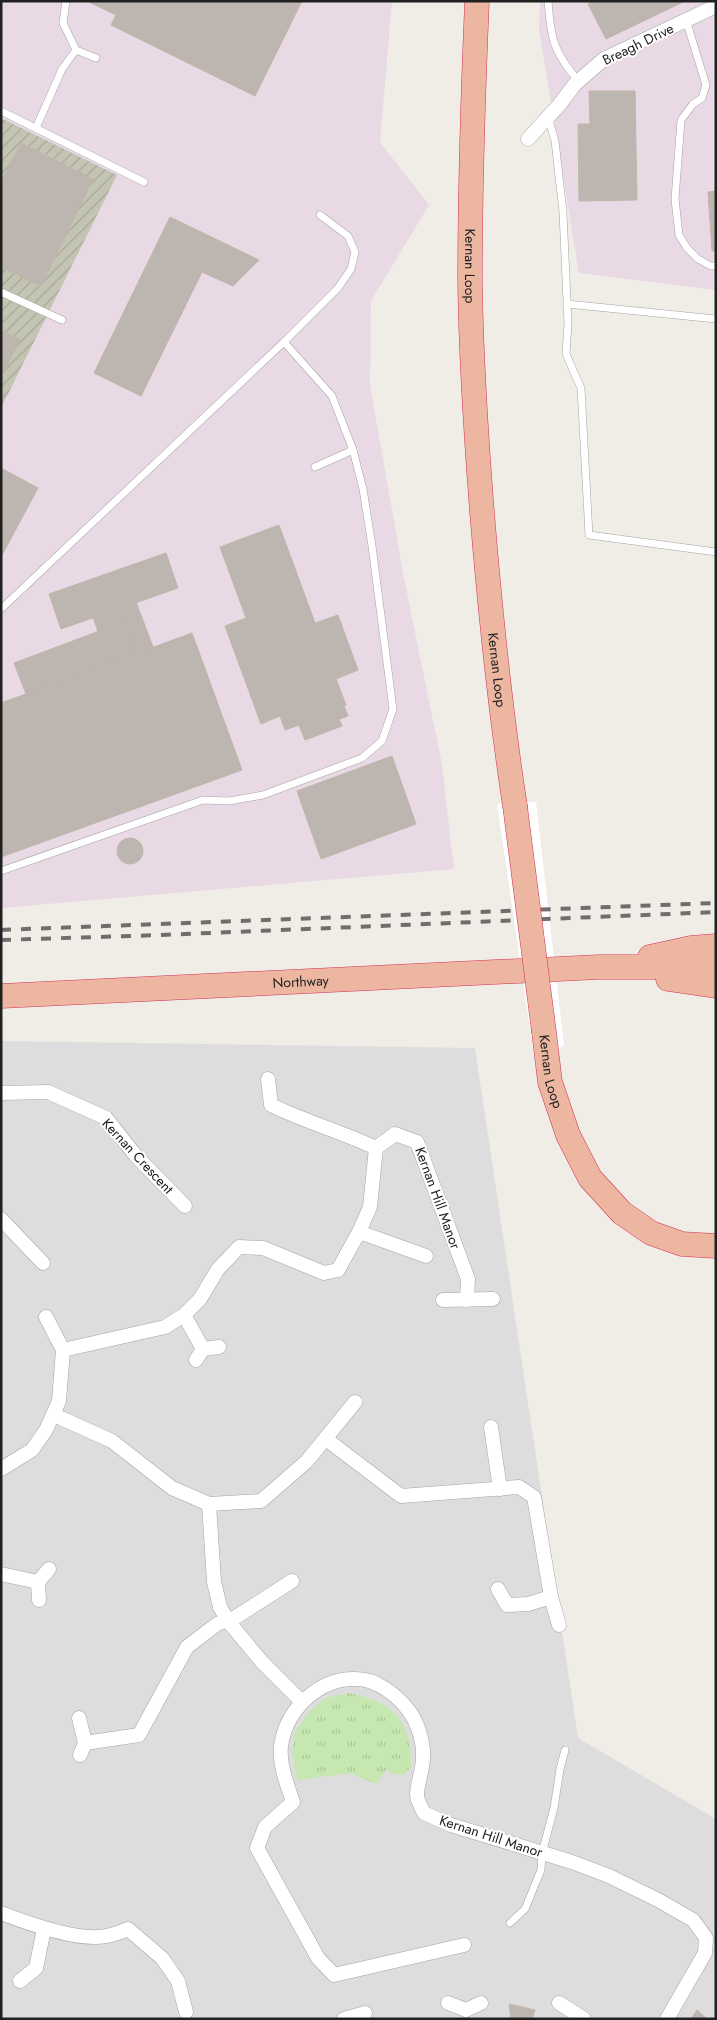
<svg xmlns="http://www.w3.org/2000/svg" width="717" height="2020" font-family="Jost,sans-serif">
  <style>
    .residential { fill: #dedddd }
    .industrial { fill: #e8d9e4 }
    .construction { fill: url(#construction-furrows) }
    .grass { fill: url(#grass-tufts) }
    .pier { fill: #fff }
    .building { fill: #bdb6b0; stroke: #c1b5a9 }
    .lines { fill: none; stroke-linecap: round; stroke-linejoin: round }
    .service-casing { stroke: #a4a4a4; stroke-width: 8 }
    .minor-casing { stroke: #a4a4a4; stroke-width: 15 }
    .trunk-casing { stroke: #d22f5a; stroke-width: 25 }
    .service { stroke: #fff; stroke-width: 7 }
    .minor { stroke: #fff; stroke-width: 14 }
    .trunk { stroke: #edb6a0; stroke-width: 24 }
    .rail { stroke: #6e6e6e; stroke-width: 4; stroke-dasharray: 10 10; stroke-linecap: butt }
    .trunk-bridge-casing { stroke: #d22f5a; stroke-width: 25; stroke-linecap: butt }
    .trunk-bridge { stroke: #edb6a0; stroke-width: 24 }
    .labels { text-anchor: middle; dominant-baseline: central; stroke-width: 4; stroke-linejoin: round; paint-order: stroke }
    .street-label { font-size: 14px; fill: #202020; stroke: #fff }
  </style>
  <defs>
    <pattern id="construction-furrows" width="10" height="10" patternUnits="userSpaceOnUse" patternTransform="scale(1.25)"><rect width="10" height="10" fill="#c3c4b2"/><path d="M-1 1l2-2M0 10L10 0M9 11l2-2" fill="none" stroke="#a7a899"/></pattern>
    <pattern id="grass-tufts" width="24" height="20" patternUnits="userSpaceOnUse" patternTransform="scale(1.25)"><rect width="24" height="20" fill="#c6e7af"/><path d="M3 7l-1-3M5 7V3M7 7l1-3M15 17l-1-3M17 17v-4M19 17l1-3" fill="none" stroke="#aac696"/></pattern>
  </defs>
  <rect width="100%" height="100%" fill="#f0ede6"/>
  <path class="residential" d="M1,1041L475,1048L578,1738L716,1819V2019H1Z"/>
  <g class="industrial">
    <path d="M1,1H392L380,142L429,205L371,301L370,385L403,573L442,765L454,869L1,908Z"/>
    <path d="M540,1H716V290L579,273L539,30Z"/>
  </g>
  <path class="construction" d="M3,119L117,175L1,408V121Z"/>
  <path class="grass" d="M348,1693C393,1701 412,1720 411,1767L404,1775L394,1774L386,1770L376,1784L350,1773L298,1780L292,1754L295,1732L310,1711L326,1698Z"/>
  <path class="pier" d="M536,802L564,1045L536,1069L497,804Z"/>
  <g class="building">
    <path d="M87,1H302L255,96L111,25L116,15Z"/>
    <path d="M593,1H685L606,39L588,4Z"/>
    <path d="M589,91H635L637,200L579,201L578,124H590Z"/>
    <path d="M21,143L93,179L41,286L1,267V183Z"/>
    <path d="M716,191V251H712L708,192Z"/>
    <path d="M170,217L259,260L233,286L202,272L141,396L94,373Z"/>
    <path d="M1,331L20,339L1,378Z"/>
    <path d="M1,468L38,488L1,557Z"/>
    <path d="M279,525L315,623L338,615L358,670L336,679L346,705L344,706L348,716L339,719L342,726L305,740L299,725L285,730L280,716L261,724L225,626L246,618L220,547Z"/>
    <path d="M166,553L178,588L61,629L49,594Z"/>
    <path d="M136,602L153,647L139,653L126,621L98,632L93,617Z"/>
    <path d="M126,621L139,653L26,694L14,663Z"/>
    <path d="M192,633L242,770L1,857V703Z"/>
    <path d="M392,756L416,824L321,859L297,791Z"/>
    <circle cx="130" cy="851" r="13"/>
    <path d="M509,2004L535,2010L532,2019H511Z"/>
    <path d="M697,2010L707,2019H691Z"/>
  </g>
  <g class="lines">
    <defs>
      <g id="service">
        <path d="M66,1L63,23L76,50"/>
        <path d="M548,1C551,40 553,50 578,81"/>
        <path d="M686,20L706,85L702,98L693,104L681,120L675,199L679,235L687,248L698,259L711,266H716"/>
        <path d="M1,111L144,182"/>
        <path d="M548,117L555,141L563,212L568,323L566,354L581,388L589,535L716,552"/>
        <path d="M36,128L62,69L76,50L96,58"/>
        <path d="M1,292L62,320"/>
        <path d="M567,304L716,319"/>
        <path d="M315,467L353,450"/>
        <path d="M1,609L284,342L338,288L351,269L355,252L348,236L320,215"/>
        <path d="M1,871L203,800L229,801L263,795L362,758L382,741L393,709L372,546L363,489L353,450L332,396L284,342"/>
        <path d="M510,1923L525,1909L541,1870L542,1853L554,1808L560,1769L565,1750"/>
      </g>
      <g id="minor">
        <path d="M528,139L560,104L575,84L604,59L716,6"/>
        <path d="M268,1079L271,1105C306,1122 342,1132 376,1148"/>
        <path d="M1,1093L48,1092L106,1118L136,1156L185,1206"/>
        <path d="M1,1219L43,1263"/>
        <path d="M359,1232L426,1256"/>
        <path d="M443,1300L493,1299"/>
        <path d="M184,1315L203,1349"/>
        <path d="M63,1350L165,1327L184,1315L200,1299L218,1269L239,1247L263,1248L324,1273L338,1270L359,1232L370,1207L376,1148L395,1134L417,1142L468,1279L467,1300"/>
        <path d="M196,1360L203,1349L219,1347"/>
        <path d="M54,1415L112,1441L172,1488L209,1504L261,1501L307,1461L355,1402"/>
        <path d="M491,1427L500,1489"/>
        <path d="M326,1439L401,1496L519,1487L534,1497L551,1597L559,1625"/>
        <path d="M1,1469L32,1450L46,1430L59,1401L63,1350L46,1317"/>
        <path d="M209,1504L214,1582L220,1607L228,1621L262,1662L302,1702"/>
        <path d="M1,1574L38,1582"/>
        <path d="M498,1589L507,1605L528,1604L551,1597"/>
        <path d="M39,1600L38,1582L49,1569"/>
        <path d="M79,1718L85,1743L80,1755"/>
        <path d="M85,1743L139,1735L187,1647L217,1624L236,1617L292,1581"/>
        <path d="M1,1913C27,1923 79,1942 106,1936C113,1935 121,1932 128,1929L162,1958L178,1981L186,2012"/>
        <path d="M464,1945L334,1975L318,1958L257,1848L265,1827L293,1802C287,1784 279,1765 281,1746C286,1710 318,1678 356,1679C377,1679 397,1695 409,1711C418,1723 424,1743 423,1758C423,1770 417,1783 417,1795C417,1801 422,1808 424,1813L451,1825L572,1862L609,1876L658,1900L693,1920L706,1938L705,1953L667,2019"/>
        <path d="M20,1981L36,1968L44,1929"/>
        <path d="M448,2003L466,2010L481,2003"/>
        <path d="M559,2003L584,2019"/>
        <path d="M344,2019L365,2013"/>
      </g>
      <g id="trunk">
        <path id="s1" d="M477,1C473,95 470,188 470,281C471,358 476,435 482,512C490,610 500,709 515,806"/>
        <path d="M650,957L691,948L716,946"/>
        <path d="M668,979L716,986"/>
        <path id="s2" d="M1,996L599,967H716"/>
        <path id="s3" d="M544,1032L550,1082L568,1135L590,1178L622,1213L651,1233L682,1244L716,1246"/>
      </g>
    </defs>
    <use href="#service" class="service-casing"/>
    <use href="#minor" class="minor-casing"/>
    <use href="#trunk" class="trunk-casing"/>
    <use href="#service" class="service"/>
    <use href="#minor" class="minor"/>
    <use href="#trunk" class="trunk"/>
    <g class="rail">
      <path d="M1,930L716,903"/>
      <path d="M1,940L161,935L716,912"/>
    </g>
    <defs>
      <path id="trunk-bridge" d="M515,806L544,1032"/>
    </defs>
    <use href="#trunk-bridge" class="trunk-bridge-casing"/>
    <use href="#trunk-bridge" class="trunk-bridge"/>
  </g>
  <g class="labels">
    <g class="street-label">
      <text transform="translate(638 44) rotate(-26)">Breagh Drive</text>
      <text stroke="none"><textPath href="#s1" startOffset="265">Kernan Loop</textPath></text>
      <text stroke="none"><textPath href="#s1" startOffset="670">Kernan Loop</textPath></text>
      <text stroke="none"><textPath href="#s2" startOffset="300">Northway</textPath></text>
      <text stroke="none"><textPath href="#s3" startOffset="40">Kernan Loop</textPath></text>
      <text transform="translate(138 1156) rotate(47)">Kernan Crescent</text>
      <text transform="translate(438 1198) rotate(70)">Kernan Hill Manor</text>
      <text transform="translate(491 1836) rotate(18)">Kernan Hill Manor</text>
    </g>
  </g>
  <rect width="717" height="2020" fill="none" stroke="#202020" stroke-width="5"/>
</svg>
